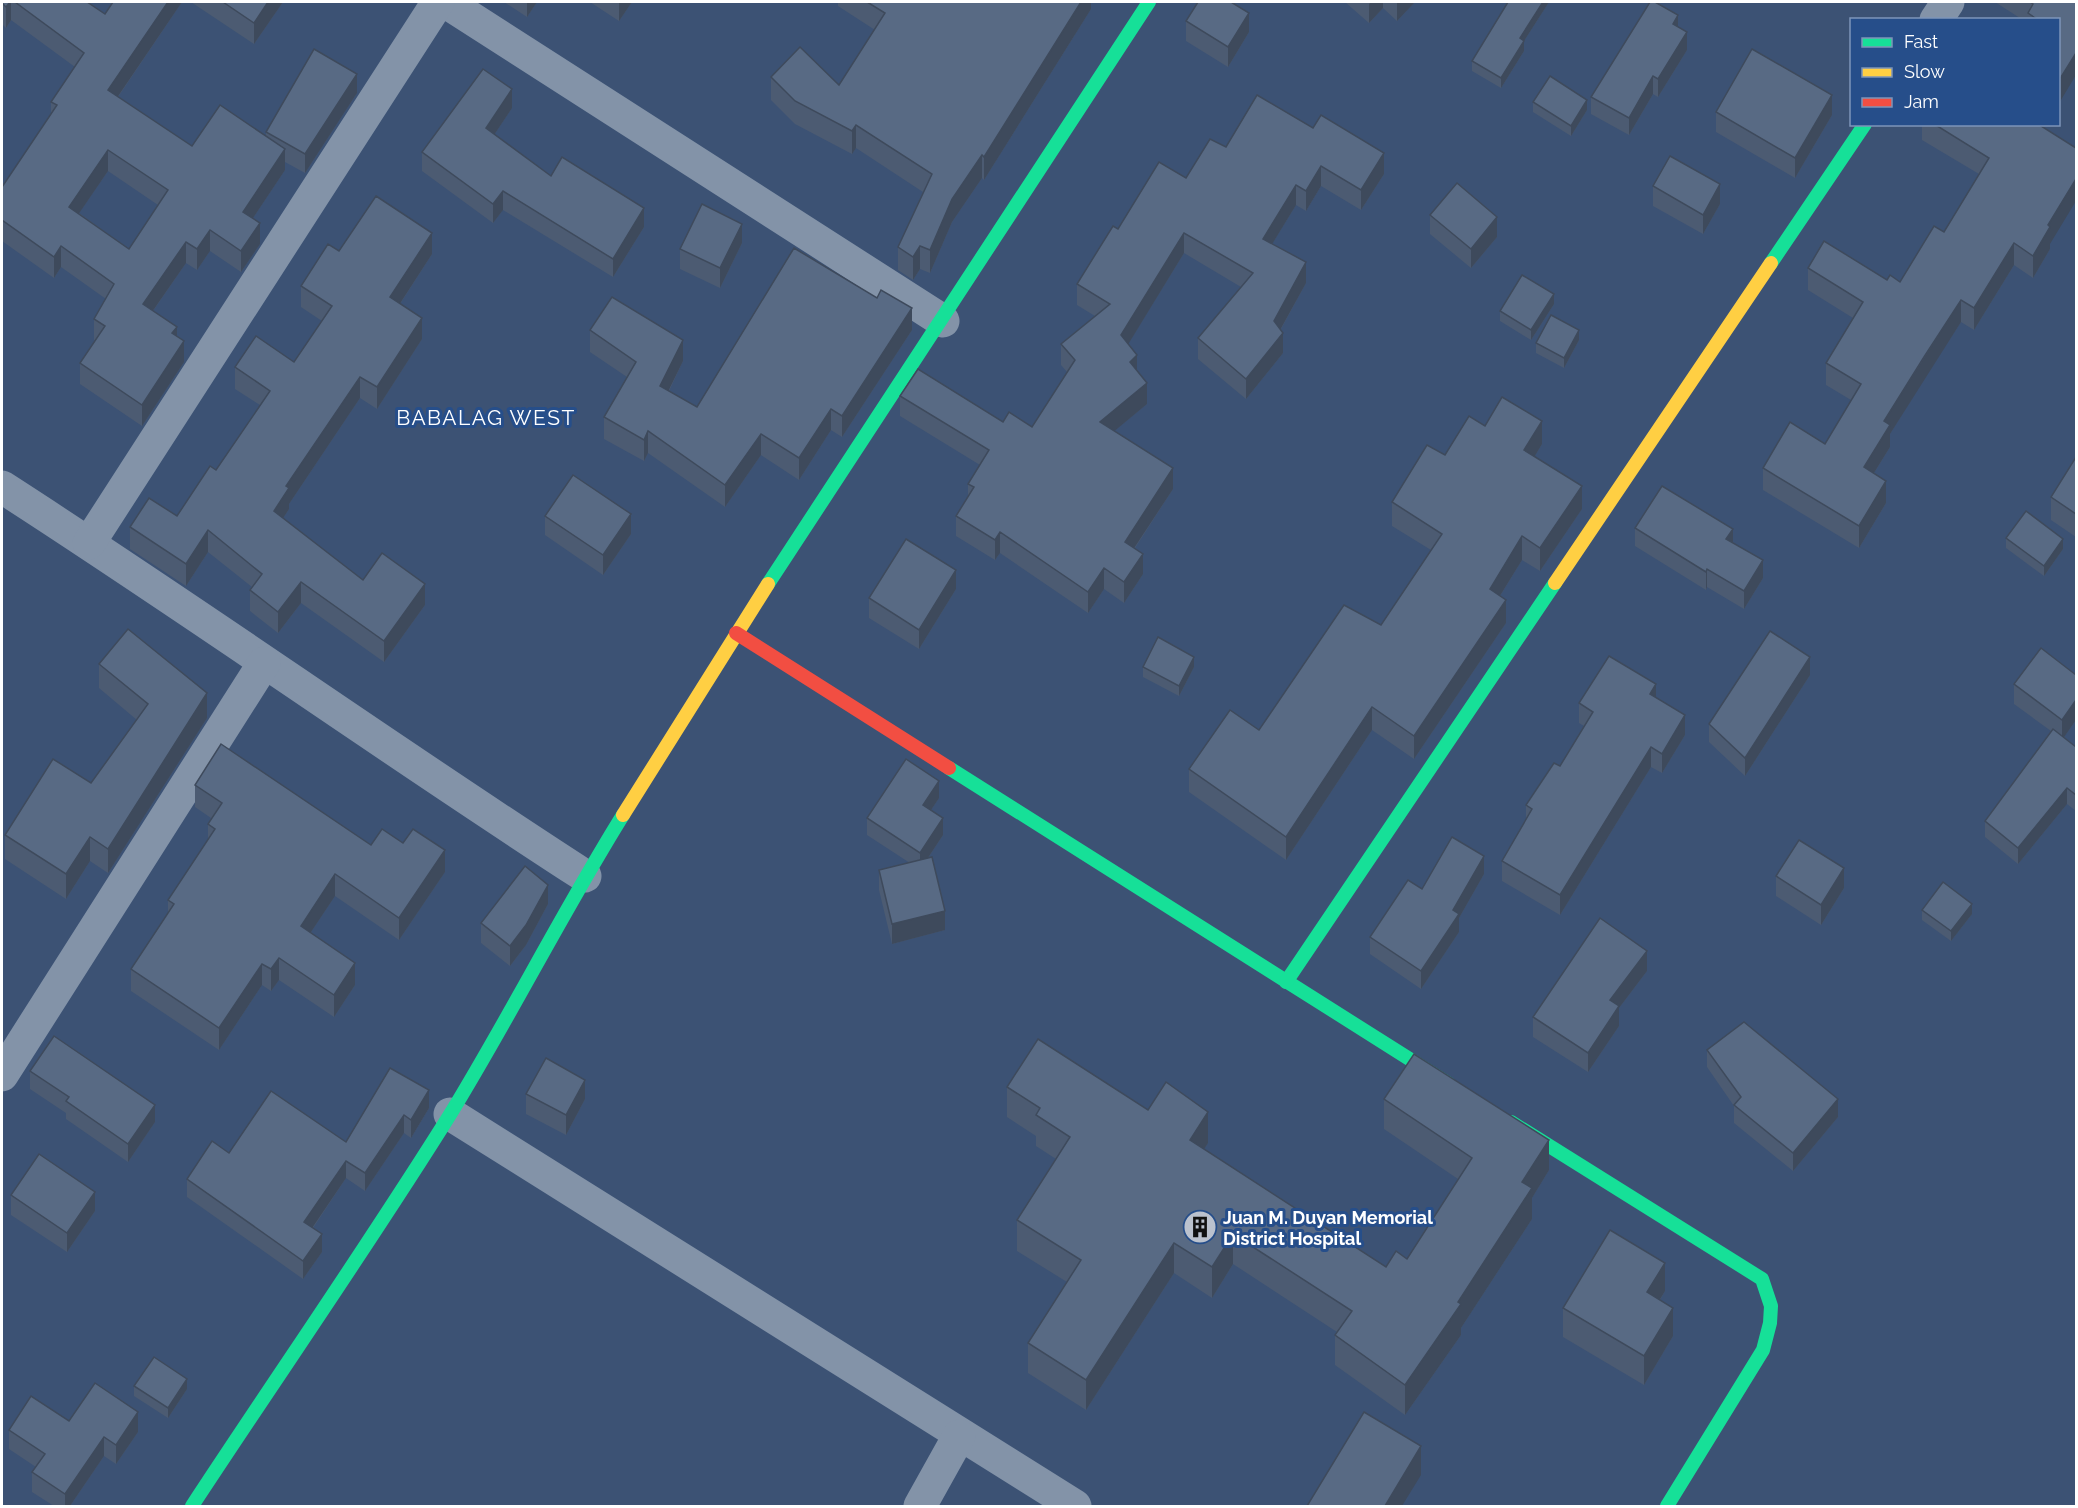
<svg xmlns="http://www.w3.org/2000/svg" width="2078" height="1508" font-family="Raleway,sans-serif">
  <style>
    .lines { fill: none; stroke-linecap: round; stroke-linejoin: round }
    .street { stroke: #8393a8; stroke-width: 33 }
    .fast { stroke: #16e098; stroke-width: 14 }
    .slow { stroke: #ffcf43; stroke-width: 14 }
    .jam { stroke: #f24e42; stroke-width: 14 }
    .wall { fill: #4c5b72; fill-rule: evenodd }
    .shaded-wall { fill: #3e4a5c }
    .building { fill: #586a84; stroke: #3e4a5c; stroke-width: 1.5; fill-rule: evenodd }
    .labels { text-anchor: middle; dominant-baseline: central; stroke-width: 6; stroke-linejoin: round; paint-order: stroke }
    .poi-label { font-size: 18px; font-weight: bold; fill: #fff; stroke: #264e8a; text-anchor: start }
    .quarter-label { font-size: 21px; letter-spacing: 1.5px; fill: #fff; stroke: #264e8a }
  </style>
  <rect width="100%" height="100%" fill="#3c5274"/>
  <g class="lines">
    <g class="street">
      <path d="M446,2L943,321"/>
      <path d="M1936,20L1948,2"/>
      <path d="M2,487C198,613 388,749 585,876"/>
      <path d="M89,543L438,2"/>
      <path d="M2,1075L264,663"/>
      <path d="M450,1114L1075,1506"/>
      <path d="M920,1506L959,1436"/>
    </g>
    <g class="fast">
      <path d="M1771,263L1865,124"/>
      <path d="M768,584L1149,2"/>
      <path d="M949,768L1449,1084"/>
      <path d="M1286,982L1555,583"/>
      <path d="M1511,1122L1762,1279L1771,1306L1770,1323L1763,1350L1667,1506"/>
      <path d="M192,1506C278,1375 368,1246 451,1113C511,1015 562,913 623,815"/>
    </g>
    <g class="slow">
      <path d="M1555,583L1771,263"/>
      <path d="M623,815L768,584"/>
    </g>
    <path class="jam" d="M736,633L949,768"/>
  </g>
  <g class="wall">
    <path d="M2,2H87L105,14L113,2H182L118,97L192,146L266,136V132L357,93L305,173L285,162V170L253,218L260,244L241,272L210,251L197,270L186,263L153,311L177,336L184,362L142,426L80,384V363L95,340H94V319L106,299L61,267L54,278L2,241V187L51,113V102L75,67L11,20L6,28L2,24ZM108,171L158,205L129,249L79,213Z"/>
    <path d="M191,2H283L254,44Z"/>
    <path d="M504,2H537L527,17Z"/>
    <path d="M590,2H632L619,21Z"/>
    <path d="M838,2H1091V9L984,180L982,178L952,222L930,273L920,269L913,280L898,270V247L923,192L856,148L852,154L795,124L771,100V77L839,85L875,30L838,6Z"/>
    <path d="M1345,2H1415L1397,21L1383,8L1369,23Z"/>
    <path d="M1508,2H1549L1524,41V51L1501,88L1472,71V61Z"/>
    <path d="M1995,2H2076L2058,20H2023Z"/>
    <path d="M1186,21L1249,32L1228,67L1186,41Z"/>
    <path d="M1678,27L1687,50L1658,97L1653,94L1629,135L1591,114V97Z"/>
    <path d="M1533,102L1587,110L1571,136L1533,112Z"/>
    <path d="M512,108L494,135L551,176L644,227L613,277L503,210L493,223L422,171V152Z"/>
    <path d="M1716,112L1832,115L1795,178L1716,132Z"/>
    <path d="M1922,124H2046L2044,128L2050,249L2033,278L2014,265L1974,330L1961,322L1924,379L1890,434V447L1874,473L1886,503L1859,548L1763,490V468L1825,444L1851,400L1826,385V363L1853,318L1808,290V268L1900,282L1944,232L1979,174L1922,140Z"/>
    <path d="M1226,147L1384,174L1361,210L1321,186L1306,211L1296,205L1272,244L1306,283L1281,329L1283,353L1246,399L1198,359V338L1241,287L1184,253L1128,344L1147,404L1114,431L1173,489L1135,548L1143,574L1124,603L1104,589L1088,613L1000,553L995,560L956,536V516L968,496V484L980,465L900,416V396L1003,422L1032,427L1067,372L1061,365V344L1095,316L1077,305V284L1118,229Z"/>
    <path d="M1653,186L1720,204L1703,234L1653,206Z"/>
    <path d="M1430,215L1497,237L1471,268L1430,234Z"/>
    <path d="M742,243L720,288L680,269V249Z"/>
    <path d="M339,251L432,254L400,304L422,339L377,409L360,398L289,504V509L283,518L363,580L425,605L384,662L301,603L278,633L250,611V590L252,587L208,552L186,586L130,549V527L177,516L216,470L260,405L235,389V367L294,362L322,321L301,307V286Z"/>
    <path d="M1554,304L1531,340L1500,321V311Z"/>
    <path d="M590,330L683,361L669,391L697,407L912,330L842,437L831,430L799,480L761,455L725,507L648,453L644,461L604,439V417L627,377L590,352Z"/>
    <path d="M1579,340L1564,368L1536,353V343Z"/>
    <path d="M1485,426L1542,444L1534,457L1582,509L1540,571L1522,560L1500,596L1506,623L1414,759L1372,730L1286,860L1189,792V769L1259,730L1381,625L1431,550L1392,526V502L1445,455Z"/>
    <path d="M2076,457V537L2051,520V497Z"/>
    <path d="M545,516L631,534L603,575L545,535Z"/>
    <path d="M1635,528L1733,542L1763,578L1744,609L1707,587L1706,590L1635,546Z"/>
    <path d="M2006,538L2063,549L2044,576L2006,548Z"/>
    <path d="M956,589L919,649L869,618V598Z"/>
    <path d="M99,664L207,718L108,873L90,861L66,899L5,859V835L91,783L137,720L99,688Z"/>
    <path d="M1143,667H1194L1179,696L1143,677Z"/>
    <path d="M1810,675L1745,776L1709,742V724Z"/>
    <path d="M2014,684L2076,720L2064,737L2076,747V811L2067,804L2018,864L1985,837V821L2051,731L2014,704Z"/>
    <path d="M1656,697L1685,735L1662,773L1651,767L1560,915L1502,881V861L1526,819V805L1560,766L1584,726L1579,723V703Z"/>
    <path d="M195,785L371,845L445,872L399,940L335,896L311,932L355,985L334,1017L279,980L271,991L262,985L219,1050L131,991V969L168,914V900L208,841V824L211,818L195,807Z"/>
    <path d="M939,798L931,810L943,835L928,858L945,930L892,944L879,890V870L910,863L867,835V818Z"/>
    <path d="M1484,874L1459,918V932L1421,989L1370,954V937L1422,889Z"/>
    <path d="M1776,876L1844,888L1821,925L1776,896Z"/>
    <path d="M548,904L526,945L510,966L481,943V923Z"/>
    <path d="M1922,910L1972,914L1951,941L1922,920Z"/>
    <path d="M1647,971L1619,1008V1026L1588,1072L1533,1037V1017Z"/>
    <path d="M1707,1050L1838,1117L1793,1171L1734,1123V1106L1707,1067Z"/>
    <path d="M390,1068L429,1108L411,1138L404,1133L365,1191L346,1178L313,1228L322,1252L303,1279L187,1197V1179L229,1153L346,1142Z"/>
    <path d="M30,1071L155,1122L128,1162L66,1119V1113L30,1089Z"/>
    <path d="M1007,1087L1148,1110L1208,1143L1204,1149L1386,1267L1407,1259L1458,1179L1384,1129V1099L1549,1170L1532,1198V1219L1461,1328V1335L1405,1415L1335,1365V1335L1337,1332L1233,1264L1212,1298L1174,1273L1086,1410L1028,1373V1343L1067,1282L1017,1251V1220L1056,1159L1036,1146V1136L1007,1117Z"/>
    <path d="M526,1094L585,1099L566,1135L526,1114Z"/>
    <path d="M11,1195L95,1211L67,1252L11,1215Z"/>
    <path d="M1665,1291L1660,1300L1673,1336L1644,1385L1563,1337V1308Z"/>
    <path d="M134,1386L187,1389L168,1418L134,1396Z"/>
    <path d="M69,1421L138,1432L116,1464L104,1456L70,1506H54L32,1492V1472L36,1467L9,1449V1430Z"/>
  </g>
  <g class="shaded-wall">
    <path d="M10,2H11V20L6,28V7Z"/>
    <path d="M168,2H182L108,111V90Z"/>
    <path d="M268,2H283L254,44V23Z"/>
    <path d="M527,2H537L527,17Z"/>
    <path d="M619,2H632L619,21Z"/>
    <path d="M1081,2H1091V9L984,180V157Z"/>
    <path d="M1371,2H1383V8L1369,23V4Z"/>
    <path d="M1397,2H1415L1397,21Z"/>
    <path d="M1543,2H1549L1524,41V51L1501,88V78L1520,38Z"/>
    <path d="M1249,13V32L1228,67V47Z"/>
    <path d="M1678,15V33L1673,24Z"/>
    <path d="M1687,32V50L1658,97V79Z"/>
    <path d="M2076,53V75L2058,105V82Z"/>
    <path d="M357,74V93L305,173V154Z"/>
    <path d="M1653,76V94L1629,135V118Z"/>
    <path d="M512,89V108L486,147V128Z"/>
    <path d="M1832,95V115L1795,178V158Z"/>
    <path d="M1587,100V110L1571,136V126Z"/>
    <path d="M856,125V148L852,154V131Z"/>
    <path d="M285,149V170L243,233V212Z"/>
    <path d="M108,150V171L69,228V207Z"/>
    <path d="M1384,153V174L1361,210V190Z"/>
    <path d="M982,155V178L952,222L930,273V250L952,199Z"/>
    <path d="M1321,166V186L1306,211V191Z"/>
    <path d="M2076,179V201L2050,244V249L2033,278V256L2048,225Z"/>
    <path d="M1720,184V204L1703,234V215Z"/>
    <path d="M1296,185V205L1263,259V239Z"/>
    <path d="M503,191V210L493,223V204Z"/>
    <path d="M644,208V227L613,277V259Z"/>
    <path d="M1497,217V237L1471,268V249Z"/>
    <path d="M260,223V244L241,272V251Z"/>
    <path d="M742,224V243L720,288V268Z"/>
    <path d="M210,230V251L197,270V249Z"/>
    <path d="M432,233V254L390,319V297Z"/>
    <path d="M1184,233V253L1121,356V335Z"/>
    <path d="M186,242V263L143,325V304Z"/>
    <path d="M2014,243V265L1974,330V308Z"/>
    <path d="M61,246V267L54,278V257Z"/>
    <path d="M920,246V269L913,280V257Z"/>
    <path d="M1306,262V283L1274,341V321Z"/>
    <path d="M1554,294V304L1531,340V330Z"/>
    <path d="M1961,300V322L1890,434V447L1864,489V467L1884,421Z"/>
    <path d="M912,308V330L842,437V416Z"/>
    <path d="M422,318V339L377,409V387Z"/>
    <path d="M177,327V348L172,333Z"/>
    <path d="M1579,330V340L1564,368V358Z"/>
    <path d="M1283,333V353L1246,399V379Z"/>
    <path d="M683,340V361L660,408V386Z"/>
    <path d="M184,341V362L142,426V405Z"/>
    <path d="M1137,355V376L1130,362Z"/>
    <path d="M360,377V398L289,504V509L274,532V511L286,486Z"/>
    <path d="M1147,383V404L1100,443V422Z"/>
    <path d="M831,409V430L799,480V458Z"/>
    <path d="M1542,421V444L1524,474V450Z"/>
    <path d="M648,431V453L644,461V440Z"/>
    <path d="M761,434V455L725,507V485Z"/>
    <path d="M1173,468V489L1125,562V542Z"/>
    <path d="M1886,481V503L1859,548V526Z"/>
    <path d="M1582,486V509L1540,571V548Z"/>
    <path d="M631,514V534L603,575V555Z"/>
    <path d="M1733,529V547L1726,539Z"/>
    <path d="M208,530V552L186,586V564Z"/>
    <path d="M1000,532V553L995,560V540Z"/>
    <path d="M1522,536V560L1490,612V589Z"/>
    <path d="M2063,539V549L2044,576V566Z"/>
    <path d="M1143,554V574L1124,603V582Z"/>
    <path d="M1763,560V578L1744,609V591Z"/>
    <path d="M1104,568V589L1088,613V592Z"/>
    <path d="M1707,569V587L1706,590V572Z"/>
    <path d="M956,570V589L919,649V630Z"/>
    <path d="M301,582V603L278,633V612Z"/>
    <path d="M425,584V605L384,662V641Z"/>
    <path d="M1506,600V623L1414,759V736Z"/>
    <path d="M1194,657V667L1179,696V686Z"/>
    <path d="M1810,657V675L1745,776V758Z"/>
    <path d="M1656,684V704L1650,694Z"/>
    <path d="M207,693V718L108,873V849Z"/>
    <path d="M2076,700V720L2062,740V720Z"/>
    <path d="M1372,707V730L1286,860V837Z"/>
    <path d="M1685,715V735L1662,773V754Z"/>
    <path d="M1651,747V767L1560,915V895Z"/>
    <path d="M939,781V798L923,822V805Z"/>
    <path d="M2067,788V804L2018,864V848Z"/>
    <path d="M943,818V835L920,870V853Z"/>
    <path d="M90,837V861L66,899V874Z"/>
    <path d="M445,850V872L399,940V918Z"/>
    <path d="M1484,856V874L1459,918V932L1421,989V971L1453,910Z"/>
    <path d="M1844,868V888L1821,925V905Z"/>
    <path d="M335,874V896L301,947V926Z"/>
    <path d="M548,885V904L526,945L510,966V946Z"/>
    <path d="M1972,904V914L1951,941V931Z"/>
    <path d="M945,911V930L892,944V924Z"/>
    <path d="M1647,951V971L1619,1008V1026L1588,1072V1053L1610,1000Z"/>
    <path d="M279,958V980L271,991V969Z"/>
    <path d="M355,963V985L334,1017V995Z"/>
    <path d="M262,964V985L219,1050V1028Z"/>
    <path d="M585,1080V1099L566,1135V1115Z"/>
    <path d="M429,1090V1108L411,1138V1120Z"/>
    <path d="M1838,1099V1117L1793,1171V1153Z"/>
    <path d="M155,1105V1122L128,1162V1144Z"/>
    <path d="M1208,1112V1143L1190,1171V1140Z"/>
    <path d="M404,1115V1133L365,1191V1173Z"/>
    <path d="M1549,1140V1170L1532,1198V1219L1461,1328V1335L1405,1415V1385L1458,1302L1522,1182Z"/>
    <path d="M346,1161V1178L304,1240V1222Z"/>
    <path d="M95,1192V1211L67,1252V1233Z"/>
    <path d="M322,1234V1252L303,1279V1261Z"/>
    <path d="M1233,1234V1264L1212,1298V1267Z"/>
    <path d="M1174,1243V1273L1086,1410V1380Z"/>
    <path d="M1665,1263V1291L1647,1321V1292Z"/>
    <path d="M1673,1308V1336L1644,1385V1356Z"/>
    <path d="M187,1379V1389L168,1418V1408Z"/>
    <path d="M138,1412V1432L116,1464V1445Z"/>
    <path d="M104,1437V1456L70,1506H65V1494Z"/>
    <path d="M1421,1446V1475L1402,1506H1385Z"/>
  </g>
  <g class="building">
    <path d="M2,2H10L6,7L2,3Z"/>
    <path d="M15,2H87L105,14L113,2H168L108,90L192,146L220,105L285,149L243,212L260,223L241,251L210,230L197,249L186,242L143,304L177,327L172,333L184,341L142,405L80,363L105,326L94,319L114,284L61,246L54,257L2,220V187L57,105L51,102L84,53ZM108,150L168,190L129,249L69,207Z"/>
    <path d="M223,2H268L254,23Z"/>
    <path d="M867,2H1081L984,157L982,155L952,199L930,250L920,246L913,257L898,247L932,174L856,125L852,131L795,101L771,77L800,47L839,85L885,13Z"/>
    <path d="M1198,2H1231L1249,13L1228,47L1186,21Z"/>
    <path d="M1508,2H1543L1520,38L1524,41L1501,78L1472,61Z"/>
    <path d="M1650,2H1655L1678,15L1673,24L1687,32L1658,79L1653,76L1629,118L1591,97Z"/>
    <path d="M2030,2H2076V53L2058,82V20H2038L2028,13L2033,4Z"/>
    <path d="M314,49L357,74L305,154L266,132Z"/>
    <path d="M1752,49L1832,95L1795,158L1716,112Z"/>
    <path d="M483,69L512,89L486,128L551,176L562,157L644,208L613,259L503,191L493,204L422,152Z"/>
    <path d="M1550,76L1587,100L1571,126L1533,102Z"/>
    <path d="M1257,95L1313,128L1321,115L1384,153L1361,190L1321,166L1306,191L1296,185L1263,239L1306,262L1274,321L1283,333L1246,379L1198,338L1253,273L1184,233L1121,335L1137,355L1130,362L1147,383L1100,422L1173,468L1125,542L1143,554L1124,582L1104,568L1088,592L1000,532L995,540L956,516L974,487L968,484L989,450L900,396L918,369L1003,422L1009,412L1032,427L1075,360L1061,344L1110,304L1077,284L1113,226L1118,229L1159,162L1186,178L1210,139L1226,147Z"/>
    <path d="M1934,124H2038L2076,148V179L2048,225L2050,227L2033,256L2014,243L1974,308L1961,300L1924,357L1884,421L1890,425L1864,467L1886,481L1859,526L1763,468L1790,422L1825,444L1861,384L1826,363L1863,302L1808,268L1824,241L1887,280L1890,275L1900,282L1934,226L1944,232L1989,158Z"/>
    <path d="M1670,156L1720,184L1703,215L1653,186Z"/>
    <path d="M1457,183L1497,217L1471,249L1430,215Z"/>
    <path d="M376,196L432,233L390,297L422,318L377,387L360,377L286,486L289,488L274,511L363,580L382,553L425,584L384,641L301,582L278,612L250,590L262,574L208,530L186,564L130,527L149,498L177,516L210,466L216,470L270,391L235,367L256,336L294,362L332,306L301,286L328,244L339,251Z"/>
    <path d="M702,204L742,224L720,268L680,249Z"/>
    <path d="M794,248L877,298L881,290L912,308L842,416L831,409L799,458L761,434L725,485L648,431L644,440L604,417L636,362L590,330L612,297L683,340L660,386L697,407Z"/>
    <path d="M1522,275L1554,294L1531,330L1500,311Z"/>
    <path d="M1551,315L1579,330L1564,358L1536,343Z"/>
    <path d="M1502,397L1542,421L1524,450L1582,486L1540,548L1522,536L1490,589L1506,600L1414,736L1372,707L1286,837L1189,769L1230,710L1259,730L1344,605L1381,625L1442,534L1392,502L1427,445L1445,455L1469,416L1485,426Z"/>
    <path d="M2076,457V514L2051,497Z"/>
    <path d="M573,475L631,514L603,555L545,516Z"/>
    <path d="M1662,486L1733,529L1726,539L1763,560L1744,591L1707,569L1706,572L1635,528Z"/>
    <path d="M2026,511L2063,539L2044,566L2006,538Z"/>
    <path d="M906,539L956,570L919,630L869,598Z"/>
    <path d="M128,629L207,693L108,849L90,837L66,874L5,835L53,759L91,783L148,704L99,664Z"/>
    <path d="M1770,631L1810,657L1745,758L1709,724Z"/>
    <path d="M1158,637L1194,657L1179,686L1143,667Z"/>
    <path d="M2041,648L2076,675V700L2062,720L2014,684Z"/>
    <path d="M1609,656L1656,684L1650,694L1685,715L1662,754L1651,747L1560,895L1502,861L1532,809L1526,805L1554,763L1560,766L1593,712L1579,703Z"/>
    <path d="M2053,729L2076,747V795L2067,788L2018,848L1985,821Z"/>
    <path d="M221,744L371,845L382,829L403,843L413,829L445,850L399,918L335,874L301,926L355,963L334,995L279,958L271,969L262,964L219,1028L131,969L174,904L168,900L215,829L208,824L222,803L195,785Z"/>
    <path d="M906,759L939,781L923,805L943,818L920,853L867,818Z"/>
    <path d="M1452,837L1484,856L1453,910L1459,914L1421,971L1370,937L1408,880L1422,889Z"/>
    <path d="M1799,840L1844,868L1821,905L1776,876Z"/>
    <path d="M932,857L945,911L892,924L879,870Z"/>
    <path d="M525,866L548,885L526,925L510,946L481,923Z"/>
    <path d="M1943,882L1972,904L1951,931L1922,910Z"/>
    <path d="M1600,918L1647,951L1610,1000L1619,1006L1588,1053L1533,1017Z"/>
    <path d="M1744,1022L1838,1099L1793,1153L1734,1105L1741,1097L1707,1050Z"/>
    <path d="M54,1036L155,1105L128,1144L66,1101L69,1097L30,1071Z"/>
    <path d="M1038,1039L1148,1110L1166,1082L1208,1112L1190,1140L1386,1267L1396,1251L1407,1259L1472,1158L1384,1099L1414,1054L1549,1140L1522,1182L1532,1188L1458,1302L1461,1304L1405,1385L1335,1335L1352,1311L1233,1234L1212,1267L1174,1243L1086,1380L1028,1343L1081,1260L1017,1220L1070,1137L1036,1115L1040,1108L1007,1087Z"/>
    <path d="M546,1058L585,1080L566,1115L526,1094Z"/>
    <path d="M390,1068L429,1090L411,1120L404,1115L365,1173L346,1161L304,1222L322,1234L303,1261L187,1179L212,1141L229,1153L271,1091L346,1142Z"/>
    <path d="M39,1154L95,1192L67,1233L11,1195Z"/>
    <path d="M1610,1230L1665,1263L1647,1292L1673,1308L1644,1356L1563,1308Z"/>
    <path d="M154,1357L187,1379L168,1408L134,1386Z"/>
    <path d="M95,1383L138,1412L116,1445L104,1437L65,1494L32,1472L45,1454L9,1430L31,1396L69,1421Z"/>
    <path d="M1364,1412L1421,1446L1385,1506H1307Z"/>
  </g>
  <defs>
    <symbol id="building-disc" viewBox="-11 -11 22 22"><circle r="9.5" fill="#bbc2ce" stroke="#264e8a"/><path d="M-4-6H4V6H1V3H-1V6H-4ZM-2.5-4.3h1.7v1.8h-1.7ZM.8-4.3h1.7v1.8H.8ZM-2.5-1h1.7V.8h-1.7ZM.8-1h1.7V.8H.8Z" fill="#111"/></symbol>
  </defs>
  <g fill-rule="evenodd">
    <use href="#building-disc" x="1181" y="1208" width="38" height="38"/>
  </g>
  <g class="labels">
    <g class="poi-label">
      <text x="1223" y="1217">Juan M. Duyan Memorial<tspan x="1223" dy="21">District Hospital</tspan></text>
    </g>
    <g class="quarter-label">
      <text x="486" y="417">BABALAG WEST</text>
    </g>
  </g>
  <rect width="2078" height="1508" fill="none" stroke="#ffffff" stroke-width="6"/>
  <rect x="1850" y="18" width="210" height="108" fill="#264e8a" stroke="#7d95b9" stroke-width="1.5"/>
  <rect x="1862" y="38" width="30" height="9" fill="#16e098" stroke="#7d95b9" stroke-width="1.5"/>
  <text x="1904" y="48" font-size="18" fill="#ffffff">Fast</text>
  <rect x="1862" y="68" width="30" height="9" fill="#ffcf43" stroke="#7d95b9" stroke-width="1.5"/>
  <text x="1904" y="78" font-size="18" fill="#ffffff">Slow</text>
  <rect x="1862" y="98" width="30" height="9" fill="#f24e42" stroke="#7d95b9" stroke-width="1.5"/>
  <text x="1904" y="108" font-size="18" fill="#ffffff">Jam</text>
</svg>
